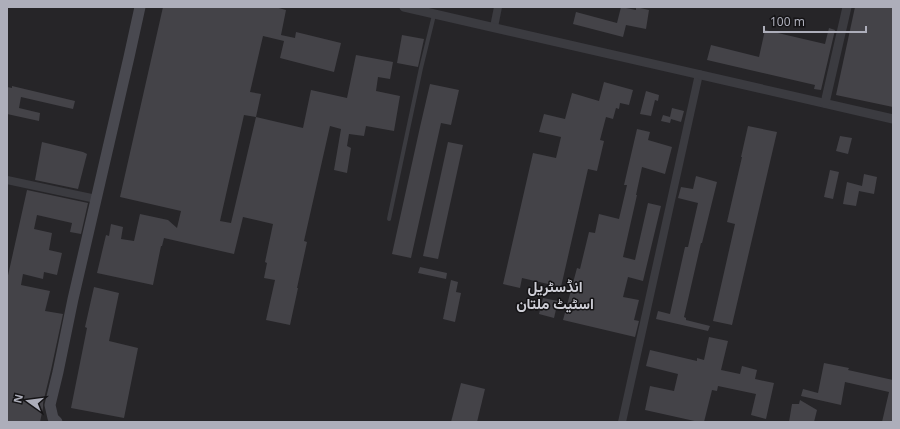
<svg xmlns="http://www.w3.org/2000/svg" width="900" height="429" font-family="'Noto Sans',Vazirmatn,sans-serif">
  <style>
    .built { fill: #262528 }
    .building { fill: #444348; fill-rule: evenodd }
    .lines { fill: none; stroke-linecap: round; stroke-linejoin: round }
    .service { stroke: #3b3b40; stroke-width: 4 }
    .minor { stroke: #3b3b40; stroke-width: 8 }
    .tertiary { stroke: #3b3b40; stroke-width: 9 }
    .secondary { stroke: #494950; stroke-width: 11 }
    .labels { text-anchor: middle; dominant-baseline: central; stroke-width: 3; stroke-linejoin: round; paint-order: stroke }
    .district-label { font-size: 15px; font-weight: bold; fill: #ceced6; stroke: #151416 }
  </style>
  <rect width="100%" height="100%" fill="#1a191b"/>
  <rect class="built" x="7" y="7" width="886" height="415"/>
  <g class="building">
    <path d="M163,7H275L286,10L281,35L295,38L296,32L341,43L334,72L280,58L284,41L263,36L250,92L261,94L256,117L303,128L311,90L347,98L356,55L393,62L390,79L378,77L376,91L400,96L394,131L366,126L364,136L349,134L347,146L351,148L347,173L334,170L341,129L330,126L304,241L307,242L297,288H298L290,325L266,320L275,280L264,278L267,263L265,262L273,224L243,217L234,254L164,238L162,246H161L153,285L97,273L106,235L109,236L111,224L123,227L121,239L134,241L140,214L168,220L177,228L181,211L120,197ZM244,115L256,117L231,223L220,221Z"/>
    <path d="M621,7L636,10V7L649,10L646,29L626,25L623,37L573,24L576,12L617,23Z"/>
    <path d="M855,7H893V107L836,95Z"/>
    <path d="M829,28L835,30L821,90L814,89L815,85L707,60L711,45L759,57L765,30L825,44Z"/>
    <path d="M402,35L424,39L418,67L397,63Z"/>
    <path d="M604,82L633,90L629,105L620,103L619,109L616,108L613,119L606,117L600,140L604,141L597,171L588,169L561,287L522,278L520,288L503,284L533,153L556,158L561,137L539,132L544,114L565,119L572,93L599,101Z"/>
    <path d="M430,84L459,90L451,125L441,123L411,258L392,254L420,127Z"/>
    <path d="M12,86L75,101L73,109L21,97L19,108L40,113L39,121L7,114V87L12,88Z"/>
    <path d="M646,91L659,95L658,101L655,100L651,116L640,114Z"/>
    <path d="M672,108L684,111L681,122L671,119L670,123L661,121L663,115L670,117Z"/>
    <path d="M748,126L777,132L732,325L713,321L735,224L727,222L742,157H741Z"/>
    <path d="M637,129L650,132L648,140L672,147L665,174L642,167L636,195H637L623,257L635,260L648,203L661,206L643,281L628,277L623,297L639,300L634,320L639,321L635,337L563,320L577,268L580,269L589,232L595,233L599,214L619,219L627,185H624Z"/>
    <path d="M840,136L852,138L848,154L836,151Z"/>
    <path d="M42,142L83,152L87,154L78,189L35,180Z"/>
    <path d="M448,142L463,145L438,259L423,256Z"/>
    <path d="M830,170L839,172L833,199L824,197Z"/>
    <path d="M864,174L877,177L874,194L859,191L856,206L843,204L847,182L862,186Z"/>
    <path d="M696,176L717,182L702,243H701L684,317L686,318V320L710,326L708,331L656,319L658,311L670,314L685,247H688L698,203L678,198L681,187L693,189Z"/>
    <path d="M27,190L88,203L81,234L70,232L72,223L37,215L34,229L52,233L49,250L62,253L57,275L44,272L43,279L23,274L21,285L50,291L45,311L63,314L51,370L43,403V408L40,422H7V280Z"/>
    <path d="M420,267L447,273L446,279L418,273Z"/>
    <path d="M451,280L458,282L456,292L461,293L455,322L443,319Z"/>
    <path d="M94,287L119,293L109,341L138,348L124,418L71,408L87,328L85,327Z"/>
    <path d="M543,298L558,301L554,318L539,314Z"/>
    <path d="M709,337L728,341L721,370L740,374L742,366L757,370L755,379L774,383L766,419L751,415L756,394L718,386L717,391L712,390L704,422H699L645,410L650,386L674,391L678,374L646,366L650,350L697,361V358L704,360Z"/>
    <path d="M824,363L849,368L848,370L893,380V422H882L889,392L845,382L841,405L801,396L803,389L818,393Z"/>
    <path d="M461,383L485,389L477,422H451Z"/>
    <path d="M800,400L817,410L814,422H789L792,404H799Z"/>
  </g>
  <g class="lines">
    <path class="service" d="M389,219L421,68L434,15"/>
    <g class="minor">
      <path d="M494,27L498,7"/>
      <path d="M7,180L96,199"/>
      <path d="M622,422L699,74"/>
    </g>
    <g class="tertiary">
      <path d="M404,7L893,119"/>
      <path d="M825,103L847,7"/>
    </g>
    <path class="secondary" d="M57,422L53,418L50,405L58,372L73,299L129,57L140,7"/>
  </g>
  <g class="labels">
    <g class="district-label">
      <text x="555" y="286">انڈسٹریل<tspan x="555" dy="17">اسٹیٹ ملتان</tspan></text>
    </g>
  </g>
  <rect width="900" height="429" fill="none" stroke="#adaeba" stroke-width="16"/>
  <g transform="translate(28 401) rotate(284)" stroke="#151416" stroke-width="3" paint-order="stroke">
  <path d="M0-3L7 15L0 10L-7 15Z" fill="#adaeba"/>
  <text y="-6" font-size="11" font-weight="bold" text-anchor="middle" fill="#adaeba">N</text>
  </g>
  <path d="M764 26v6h102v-6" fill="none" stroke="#adaeba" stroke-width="2"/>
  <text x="770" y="26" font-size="12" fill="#adaeba" stroke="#151416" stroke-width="3" paint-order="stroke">100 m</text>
</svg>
